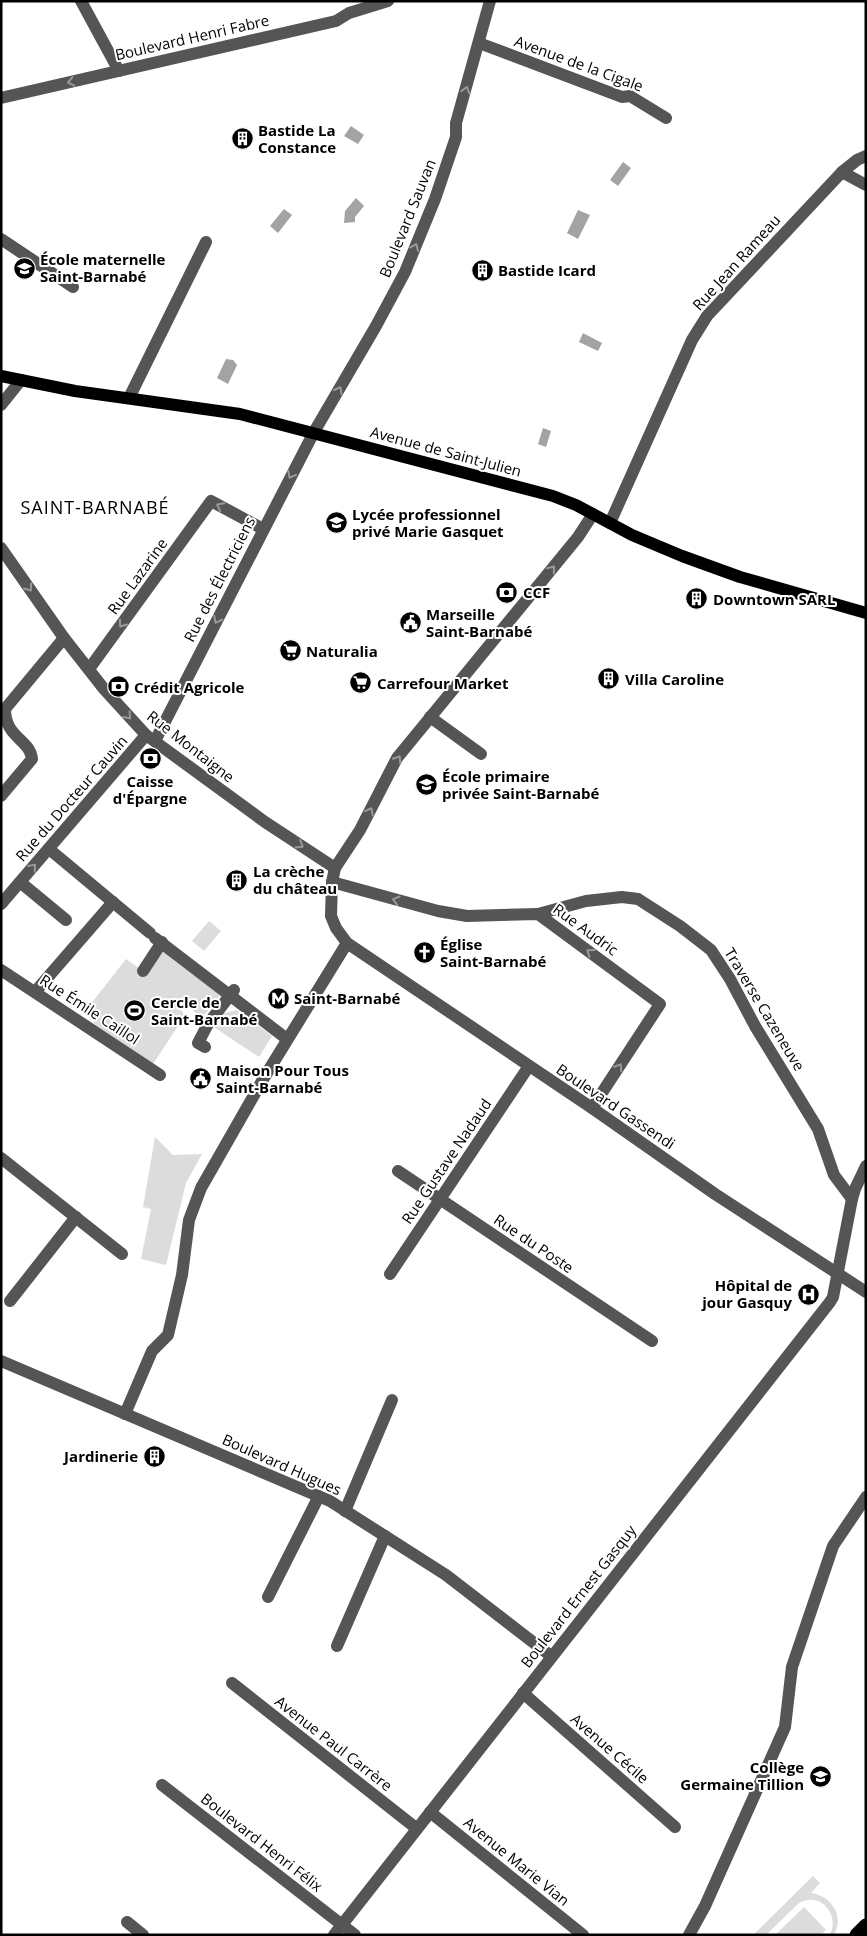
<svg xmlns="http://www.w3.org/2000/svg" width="867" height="1936" font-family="'Open Sans',sans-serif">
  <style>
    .green { fill: #dcdcdc }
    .water { fill: #a3a3a3 }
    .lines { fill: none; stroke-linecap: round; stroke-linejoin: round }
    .minor { stroke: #555; stroke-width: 12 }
    .major { stroke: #000; stroke-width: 12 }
    .highway { stroke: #000; stroke-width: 15 }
    .oneway { stroke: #999 }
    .labels { text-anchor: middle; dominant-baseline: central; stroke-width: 4; stroke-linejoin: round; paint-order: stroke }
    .street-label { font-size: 15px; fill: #000; stroke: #fff }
    .poi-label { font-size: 15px; font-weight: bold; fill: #000; stroke: #fff; text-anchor: start }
    .quarter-label { font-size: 18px; letter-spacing: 1px; fill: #000; stroke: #fff }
  </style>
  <rect width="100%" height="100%" fill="#fff"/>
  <g class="green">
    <path d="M209,921L221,931L204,951L192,941Z"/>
    <path d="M164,950L221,994L202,1018L184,1003L179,1009L183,1012L184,1017L153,1064L93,1023L97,1017L86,1010L126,959L146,973Z"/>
    <path d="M237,1010L272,1036L259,1057L212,1026L223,1013Z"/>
    <path d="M155,1137L173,1155L202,1154L186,1183L166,1265L141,1259L151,1209L143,1207Z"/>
    <path d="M813,1876L820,1883L811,1893C831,1896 845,1915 834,1935H828L831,1932C839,1911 817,1891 798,1904L766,1935H753Z"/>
    <path d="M804,1907L826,1930L821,1935H775Z"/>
  </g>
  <g class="water">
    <path d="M351,126L364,135L358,144L344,136Z"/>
    <path d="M623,162L631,168L618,186L610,180Z"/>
    <path d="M356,198L364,206L355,217V222L344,223L345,211Z"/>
    <path d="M284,209L292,215L278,233L270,226Z"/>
    <path d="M578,210L590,215L578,239L567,233Z"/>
    <path d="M583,333L602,343L598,351L579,342Z"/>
    <path d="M226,359L233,360L237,365L228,384L217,378Z"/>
    <path d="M543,428L551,431L546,447L538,444Z"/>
  </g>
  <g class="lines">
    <g class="minor">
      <path d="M81,1L119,71"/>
      <path d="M479,43L622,97L630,96L666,118"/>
      <path d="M1,98L336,21L349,13L388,1"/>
      <path d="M842,172L866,185"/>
      <path d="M1,239L73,287"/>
      <path d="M129,398L206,242"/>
      <path d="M1,405L21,380"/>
      <path d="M593,514L578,537L397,758L360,830L335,868L332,882L331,916L336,928L347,943L592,1108L715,1194L866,1292"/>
      <path d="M610,523L692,340L707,316L842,172L857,160L866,156"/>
      <path d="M1,548L64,638L104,689L146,735L265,822L335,868"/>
      <path d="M89,669L211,501L263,529"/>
      <path d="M430,717L481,754"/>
      <path d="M155,741L314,432L376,326L405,272L435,199L456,137V123L490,1"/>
      <path d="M1,796L32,759C30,739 5,738 5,709L64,638"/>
      <path d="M49,849L150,933"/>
      <path d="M20,882L66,920"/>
      <path d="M332,882L438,911L467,916L538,914L660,1004L592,1108"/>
      <path d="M1,904L146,735"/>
      <path d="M538,914L586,901L622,897L638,899L680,926L711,950L730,979L755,1026L818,1129L834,1175L852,1199"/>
      <path d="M155,938L287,1039"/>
      <path d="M1,970L160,1075"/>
      <path d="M143,971L162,942"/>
      <path d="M35,992L113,902"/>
      <path d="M205,1047L198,1043L208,1024L234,990"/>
      <path d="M1,1158L122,1254"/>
      <path d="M398,1171L652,1341"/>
      <path d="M390,1274L529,1066"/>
      <path d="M10,1301L76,1217"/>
      <path d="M1,1361L330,1501L446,1575L551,1656"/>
      <path d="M125,1414L152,1351L168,1335L182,1275L189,1220L201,1188L262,1081L347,943"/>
      <path d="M345,1511L392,1400"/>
      <path d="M268,1597L319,1496"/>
      <path d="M337,1646L385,1536"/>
      <path d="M232,1683L416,1828"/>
      <path d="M523,1693L675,1827"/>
      <path d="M162,1785L355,1935"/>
      <path d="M430,1812L583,1935"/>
      <path d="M127,1922L143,1935"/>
      <path d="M334,1935L830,1302L833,1297L852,1199L855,1189L866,1166"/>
      <path d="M689,1935L705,1906L785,1727L792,1667L833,1546L866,1497"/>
    </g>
    <path class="major" d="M1,376L75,391L240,414L553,496L576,505L632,535L682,556L740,577L866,613"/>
    <path class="highway" d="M857,1935L866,1926"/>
  </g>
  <defs><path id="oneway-chevron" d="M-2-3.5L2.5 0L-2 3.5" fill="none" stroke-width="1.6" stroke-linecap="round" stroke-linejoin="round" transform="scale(1.25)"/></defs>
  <g class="oneway">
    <use href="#oneway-chevron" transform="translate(71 82) rotate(167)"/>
    <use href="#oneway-chevron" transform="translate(466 90) rotate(-74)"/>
    <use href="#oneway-chevron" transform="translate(415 247) rotate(-67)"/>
    <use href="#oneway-chevron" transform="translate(339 390) rotate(-60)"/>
    <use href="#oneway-chevron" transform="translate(291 475) rotate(118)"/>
    <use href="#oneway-chevron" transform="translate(220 506) rotate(-152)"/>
    <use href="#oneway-chevron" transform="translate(552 569) rotate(-51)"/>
    <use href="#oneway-chevron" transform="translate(29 588) rotate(55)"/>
    <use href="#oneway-chevron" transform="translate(217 620) rotate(117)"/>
    <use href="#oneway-chevron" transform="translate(122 624) rotate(126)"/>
    <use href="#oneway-chevron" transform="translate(128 716) rotate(48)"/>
    <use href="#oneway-chevron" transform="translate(398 759) rotate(-57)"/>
    <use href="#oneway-chevron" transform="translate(370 811) rotate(-62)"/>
    <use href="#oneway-chevron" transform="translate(300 845) rotate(32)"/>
    <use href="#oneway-chevron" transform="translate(33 867) rotate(-49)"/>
    <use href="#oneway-chevron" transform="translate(396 900) rotate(-164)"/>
    <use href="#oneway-chevron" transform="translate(590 952) rotate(-144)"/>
    <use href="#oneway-chevron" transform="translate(619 1067) rotate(-57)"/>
  </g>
  <defs>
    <symbol id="building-disc" viewBox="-11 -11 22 22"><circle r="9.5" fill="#000" stroke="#fff"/><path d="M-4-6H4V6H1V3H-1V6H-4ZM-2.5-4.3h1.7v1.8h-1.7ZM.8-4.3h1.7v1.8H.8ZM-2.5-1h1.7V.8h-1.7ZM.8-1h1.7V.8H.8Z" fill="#fff"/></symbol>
    <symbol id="school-disc" viewBox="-11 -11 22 22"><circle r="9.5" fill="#000" stroke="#fff"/><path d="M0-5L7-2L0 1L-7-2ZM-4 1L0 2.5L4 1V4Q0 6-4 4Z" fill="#fff"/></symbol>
    <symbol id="bank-disc" viewBox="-11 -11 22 22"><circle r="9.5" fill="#000" stroke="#fff"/><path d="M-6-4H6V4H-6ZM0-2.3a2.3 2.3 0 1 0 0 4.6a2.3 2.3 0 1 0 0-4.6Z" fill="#fff"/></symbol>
    <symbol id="civic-disc" viewBox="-11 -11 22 22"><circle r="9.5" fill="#000" stroke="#fff"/><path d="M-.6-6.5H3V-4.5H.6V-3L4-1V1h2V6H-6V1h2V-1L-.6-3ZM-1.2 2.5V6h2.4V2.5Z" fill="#fff"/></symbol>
    <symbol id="supermarket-disc" viewBox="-11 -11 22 22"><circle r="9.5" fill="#000" stroke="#fff"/><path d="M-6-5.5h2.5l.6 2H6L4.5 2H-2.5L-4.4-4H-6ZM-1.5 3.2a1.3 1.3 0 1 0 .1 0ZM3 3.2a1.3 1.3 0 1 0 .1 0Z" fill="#fff"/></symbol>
    <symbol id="church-disc" viewBox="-11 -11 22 22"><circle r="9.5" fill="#000" stroke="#fff"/><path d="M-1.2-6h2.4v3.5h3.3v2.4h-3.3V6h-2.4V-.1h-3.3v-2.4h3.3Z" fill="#fff"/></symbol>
    <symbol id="metro-disc" viewBox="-11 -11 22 22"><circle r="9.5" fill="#000" stroke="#fff"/><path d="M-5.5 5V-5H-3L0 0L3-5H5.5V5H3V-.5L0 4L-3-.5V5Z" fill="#fff"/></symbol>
    <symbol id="stadium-disc" viewBox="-11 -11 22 22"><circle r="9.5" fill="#000" stroke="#fff"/><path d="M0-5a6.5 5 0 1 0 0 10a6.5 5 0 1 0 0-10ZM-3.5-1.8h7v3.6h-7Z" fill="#fff"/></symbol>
    <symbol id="hospital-disc" viewBox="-11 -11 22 22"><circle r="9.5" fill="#000" stroke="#fff"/><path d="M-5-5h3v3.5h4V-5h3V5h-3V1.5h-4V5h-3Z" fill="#fff"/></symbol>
  </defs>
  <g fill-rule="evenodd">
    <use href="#building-disc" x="230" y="126" width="25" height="25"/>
    <use href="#school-disc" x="12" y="256" width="25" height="25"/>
    <use href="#building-disc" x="470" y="258" width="25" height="25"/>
    <use href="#school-disc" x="324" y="510" width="25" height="25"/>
    <use href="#bank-disc" x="494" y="580" width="25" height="25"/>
    <use href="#building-disc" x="684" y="586" width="25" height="25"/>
    <use href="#civic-disc" x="398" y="610" width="25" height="25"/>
    <use href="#supermarket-disc" x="278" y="638" width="25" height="25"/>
    <use href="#building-disc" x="596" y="666" width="25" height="25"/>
    <use href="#supermarket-disc" x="348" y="670" width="25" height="25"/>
    <use href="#bank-disc" x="106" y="674" width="25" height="25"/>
    <use href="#bank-disc" x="138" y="746" width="25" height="25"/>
    <use href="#school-disc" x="414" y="772" width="25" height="25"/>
    <use href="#building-disc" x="224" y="868" width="25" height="25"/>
    <use href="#church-disc" x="412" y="940" width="25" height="25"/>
    <use href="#metro-disc" x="266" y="986" width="25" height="25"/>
    <use href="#stadium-disc" x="122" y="998" width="25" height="25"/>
    <use href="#civic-disc" x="188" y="1066" width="25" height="25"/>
    <use href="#hospital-disc" x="796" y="1282" width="25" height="25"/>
    <use href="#building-disc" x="142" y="1444" width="25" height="25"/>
    <use href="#school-disc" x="808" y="1764" width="25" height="25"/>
  </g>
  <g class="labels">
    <g class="street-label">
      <text transform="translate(192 37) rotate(-13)">Boulevard Henri Fabre</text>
      <text transform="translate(579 63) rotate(20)">Avenue de la Cigale</text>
      <text transform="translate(407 218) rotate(-68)">Boulevard Sauvan</text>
      <text transform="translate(736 262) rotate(-48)">Rue Jean Rameau</text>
      <text transform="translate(446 451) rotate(15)">Avenue de Saint-Julien</text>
      <text transform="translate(137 576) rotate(-54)">Rue Lazarine</text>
      <text transform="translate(219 579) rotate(-63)">Rue des Électriciens</text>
      <text transform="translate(191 746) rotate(38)">Rue Montaigne</text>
      <text transform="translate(71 798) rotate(-49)">Rue du Docteur Cauvin</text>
      <text transform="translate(586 929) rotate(36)">Rue Audric</text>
      <text transform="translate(90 1009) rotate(33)">Rue Émile Caillol</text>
      <text transform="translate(765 1009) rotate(59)">Traverse Cazeneuve</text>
      <text transform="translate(616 1106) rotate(34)">Boulevard Gassendi</text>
      <text transform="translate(446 1161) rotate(-56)">Rue Gustave Nadaud</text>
      <text transform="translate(534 1243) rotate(34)">Rue du Poste</text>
      <text transform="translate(282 1464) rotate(24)">Boulevard Hugues</text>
      <text transform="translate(578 1596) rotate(-52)">Boulevard Ernest Gasquy</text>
      <text transform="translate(334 1743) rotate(38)">Avenue Paul Carrère</text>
      <text transform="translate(610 1748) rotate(41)">Avenue Cécile</text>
      <text transform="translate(262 1842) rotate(38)">Boulevard Henri Félix</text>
      <text transform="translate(517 1861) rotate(39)">Avenue Marie Vian</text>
    </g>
    <g class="poi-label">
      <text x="258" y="130">Bastide La<tspan x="258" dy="17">Constance</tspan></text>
      <text x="40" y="259">École maternelle<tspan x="40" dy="17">Saint-Barnabé</tspan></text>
      <text x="498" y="270">Bastide Icard</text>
      <text x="352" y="514">Lycée professionnel<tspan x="352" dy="17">privé Marie Gasquet</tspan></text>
      <text x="523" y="592">CCF</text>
      <text x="713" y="599">Downtown SARL</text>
      <text x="426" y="614">Marseille<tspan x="426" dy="17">Saint-Barnabé</tspan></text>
      <text x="306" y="651">Naturalia</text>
      <text x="625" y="679">Villa Caroline</text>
      <text x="377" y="683">Carrefour Market</text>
      <text x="134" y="687">Crédit Agricole</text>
      <text x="442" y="776">École primaire<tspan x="442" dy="17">privée Saint-Barnabé</tspan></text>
      <text x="150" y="781" text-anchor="middle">Caisse<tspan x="150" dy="17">d'Épargne</tspan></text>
      <text x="253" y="871">La crèche<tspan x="253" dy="17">du château</tspan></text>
      <text x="440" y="944">Église<tspan x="440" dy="17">Saint-Barnabé</tspan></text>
      <text x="294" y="998">Saint-Barnabé</text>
      <text x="151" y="1002">Cercle de<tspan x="151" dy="17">Saint-Barnabé</tspan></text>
      <text x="216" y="1070">Maison Pour Tous<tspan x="216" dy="17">Saint-Barnabé</tspan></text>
      <text x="792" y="1285" text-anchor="end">Hôpital de<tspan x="792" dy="17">jour Gasquy</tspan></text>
      <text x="138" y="1456" text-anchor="end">Jardinerie</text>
      <text x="804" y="1767" text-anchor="end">Collège<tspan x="804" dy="17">Germaine Tillion</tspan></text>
    </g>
    <g class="quarter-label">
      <text x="95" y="507">SAINT-BARNABÉ</text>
    </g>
  </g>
  <rect width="867" height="1936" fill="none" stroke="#000000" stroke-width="5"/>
</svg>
